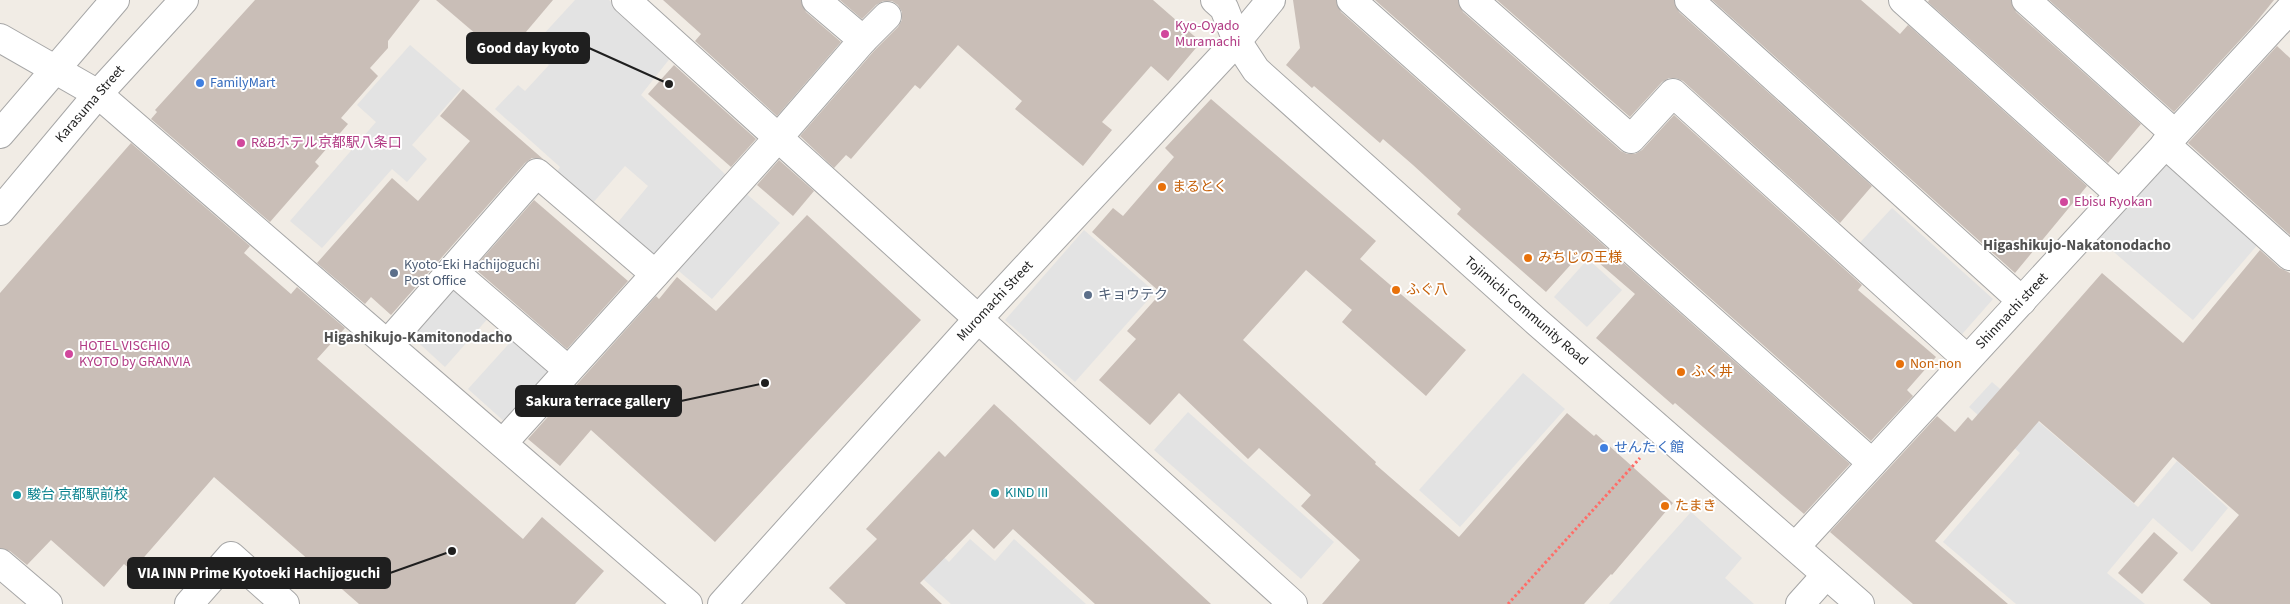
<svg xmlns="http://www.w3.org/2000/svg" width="2290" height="604" font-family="'Source Sans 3','Noto Sans JP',sans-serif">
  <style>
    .parking { fill: #e3e3e3 }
    .building { fill: #c9beb7 }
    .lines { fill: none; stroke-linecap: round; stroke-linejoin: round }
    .minor-casing { stroke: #a6a6a6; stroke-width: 30 }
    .path { stroke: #ff6d68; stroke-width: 3; stroke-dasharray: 2.5 2.5; stroke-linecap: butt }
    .minor { stroke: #fff; stroke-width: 28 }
    .hotel-dot { fill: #d1479c; stroke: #fff; stroke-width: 2 }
    .shop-dot { fill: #3f7fe0; stroke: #fff; stroke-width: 2 }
    .food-dot { fill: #e8710a; stroke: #fff; stroke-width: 2 }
    .service-dot { fill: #5c6f8a; stroke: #fff; stroke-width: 2 }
    .culture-dot { fill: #0f9aa8; stroke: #fff; stroke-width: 2 }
    .labels { text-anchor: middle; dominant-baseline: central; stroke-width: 4; stroke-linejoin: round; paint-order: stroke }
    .hotel-label { font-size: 14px; fill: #b23c85; stroke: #fff; text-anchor: start }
    .shop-label { font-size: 14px; fill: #366cbe; stroke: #fff; text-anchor: start }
    .street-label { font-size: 14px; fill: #1f1f1f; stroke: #fff }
    .food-label { font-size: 14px; fill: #c56008; stroke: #fff; text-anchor: start }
    .service-label { font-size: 14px; fill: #4e5e75; stroke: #fff; text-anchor: start }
    .culture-label { font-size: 14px; fill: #0d838f; stroke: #fff; text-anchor: start }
    .neighbourhood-label { font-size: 15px; font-weight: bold; fill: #525252; stroke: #fff }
    .leader { fill: none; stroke: #1f1f1f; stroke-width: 2 }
    .callout-dot { fill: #1f1f1f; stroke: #fff; stroke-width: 2 }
    .callout { fill: #1f1f1f; stroke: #1f1f1f; stroke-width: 2 }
    .callout-label { font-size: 15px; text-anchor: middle; font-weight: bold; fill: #fff }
  </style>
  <rect width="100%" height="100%" fill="#f1ece5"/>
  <g class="parking">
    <path d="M575,0H609L671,57L641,95L726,175L650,259L614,227L648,186L625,166L592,204L557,172L560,167L495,109L518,85L525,91L549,65L529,50Z"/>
    <path d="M410,45L461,89L412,145L427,159L407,182L392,169L322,248L290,221L376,122L357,105Z"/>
    <path d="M2160,158L2259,243L2193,320L2094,235Z"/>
    <path d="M742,190L780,223L712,299L674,267Z"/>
    <path d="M1892,208L1993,299L1956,341L1854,249Z"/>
    <path d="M1084,230L1155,292L1075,382L1005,320Z"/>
    <path d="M1588,259L1622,290L1587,327L1554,297Z"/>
    <path d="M454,285L490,316L445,367L410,335Z"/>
    <path d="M514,338L552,372L507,424L468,389Z"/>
    <path d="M1523,373L1565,409L1460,527L1419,490Z"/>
    <path d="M1992,382L2138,507L2177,461L2228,508L2192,552L2153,518L2107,573L2145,604H2016L1943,542L2020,453L1969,407Z"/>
    <path d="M1188,412L1334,542L1301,579L1154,450Z"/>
    <path d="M1691,512L1742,558L1725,578L1754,604H1609Z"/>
    <path d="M923,537L949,562L970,539L995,561L1014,539L1086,604H951L902,560Z"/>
  </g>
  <g class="building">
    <path d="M255,0H420L388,41V48L370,68L378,76L341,118L348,124L315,162L319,166L270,222L151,119L157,112L155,110Z"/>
    <path d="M436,0H553L504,58Z"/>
    <path d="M663,0H801L806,12L841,42L777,116L695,41L701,34Z"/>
    <path d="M840,0H1153L1201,42L1168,81L1151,66L1102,122L1112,130L1083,166L1015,109L1022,101L958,45L920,89L915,85L851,159L846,155L834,168L800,136L874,51L898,27L902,20V12L898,5L892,1H883L876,5L862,19Z"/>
    <path d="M1293,0H1336L1341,12L1850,464L1804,514L1675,403L1673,405L1596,338L1635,294L1584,250L1546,292L1457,214L1461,209L1413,165L1383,139L1380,143L1314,86L1312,88L1286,65L1300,48Z"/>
    <path d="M1375,0H1458L1463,12L1621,151L1627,154H1635L1642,150L1674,115L1862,285L1858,290L1936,357L1907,390L1913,396L1871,441Z"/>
    <path d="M1497,0H1674L1679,12L1872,186L1840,223L1683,81L1676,78H1669L1662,82L1630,117Z"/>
    <path d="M1712,0H1861L1900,34L1908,25L2087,186L2015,273Z"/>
    <path d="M1929,0H2011L2016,12L2141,124L2108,163L1928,2Z"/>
    <path d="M2049,0H2274L2253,26L2174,112Z"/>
    <path d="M2277,46L2290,58V235L2188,143Z"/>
    <path d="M674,65L756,139L731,167L648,94Z"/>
    <path d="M463,89L543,159L532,158L525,163L391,315L371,297L365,304L317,263L392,178L418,201L470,141L440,116Z"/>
    <path d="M1211,99L1376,241L1360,259L1466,350L1426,396L1342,322L1352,310L1306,270L1243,340L1376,462L1375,464L1459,537L1567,413L1594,436L1596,434L1673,503L1612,575L1611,574L1584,604H1322L1360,560L1301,506L1311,495L1259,448L1248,459L1179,393L1150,425L1099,380L1136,339L1127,331L1161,293L1092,232L1113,208L1123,216L1174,157L1165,148Z"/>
    <path d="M131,143L250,246L244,253L291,294L297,287L345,328L317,359L523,539L542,517L604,571L575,604H359L214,477L132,571L124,564L104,587L51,540L27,565L10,551L0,548V293Z"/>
    <path d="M779,160L814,191L793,216L757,185Z"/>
    <path d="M534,200L628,281L567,349L474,268Z"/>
    <path d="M807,215L921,320L715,542L591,430L560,466L528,439L656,296L659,299L677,277L716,311Z"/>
    <path d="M2260,250L2280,268L2290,273V604H2211L2183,580L2239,515L2173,457L2134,503L2039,421L1935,541L2008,604H1913L1830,532L1937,416L1955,432L1968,417L1972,421L2102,273L2183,343Z"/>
    <path d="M994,404L1211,604H1095L1013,529L994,549L973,529L920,583L942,604H846L829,588L877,539L866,529L939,451L945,457Z"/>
    <path d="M2154,532L2178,553L2142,594L2118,573Z"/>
  </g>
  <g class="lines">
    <defs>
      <g id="minor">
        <path d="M626,0L1293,604"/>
        <path d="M1215,0L1224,8L1237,41L1256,70L1537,322L1860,604"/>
        <path d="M1351,0L1872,463"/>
        <path d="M1473,0L1631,139L1673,93L1967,359"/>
        <path d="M1689,0L2022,301"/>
        <path d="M1903,0L2119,194"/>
        <path d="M2026,0L2175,134"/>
        <path d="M0,38L98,94L688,604"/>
        <path d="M863,40L887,16"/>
        <path d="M0,134L115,0"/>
        <path d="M2165,144L2290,256"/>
        <path d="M0,211L98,94L184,0"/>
        <path d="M452,270L568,370"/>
        <path d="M388,343L537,173L655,274"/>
        <path d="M503,443L778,138L863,40L816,0"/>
        <path d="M1796,546L2290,9"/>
        <path d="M0,563L48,604"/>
        <path d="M189,604L231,556L285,604"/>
        <path d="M722,604L978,319L1237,41L1271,0"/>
        <path d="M1800,604L1826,575"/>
      </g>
    </defs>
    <use href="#minor" class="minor-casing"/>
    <path class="path" d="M1508,604L1640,458"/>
    <use href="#minor" class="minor"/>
  </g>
  <g class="hotel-dot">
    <circle cx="1165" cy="34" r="5"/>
    <circle cx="241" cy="143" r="5"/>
    <circle cx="2064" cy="202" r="5"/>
    <circle cx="69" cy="354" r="5"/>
  </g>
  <g class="shop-dot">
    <circle cx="200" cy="83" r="5"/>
    <circle cx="1604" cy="448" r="5"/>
  </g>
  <g class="food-dot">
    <circle cx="1162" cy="187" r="5"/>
    <circle cx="1528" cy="258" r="5"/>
    <circle cx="1396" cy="290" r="5"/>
    <circle cx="1900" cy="364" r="5"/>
    <circle cx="1681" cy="372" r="5"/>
    <circle cx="1665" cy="506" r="5"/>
  </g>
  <g class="service-dot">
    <circle cx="394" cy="273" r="5"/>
    <circle cx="1088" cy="295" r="5"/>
  </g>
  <g class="culture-dot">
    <circle cx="995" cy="493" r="5"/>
    <circle cx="17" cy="495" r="5"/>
  </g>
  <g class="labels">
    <g class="hotel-label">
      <text x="1175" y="26">Kyo-Oyado<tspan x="1175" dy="16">Muramachi</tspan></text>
      <text x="251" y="143">R&amp;Bホテル京都駅八条口</text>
      <text x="2074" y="202">Ebisu Ryokan</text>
      <text x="79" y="346">HOTEL VISCHIO<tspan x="79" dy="16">KYOTO by GRANVIA</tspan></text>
    </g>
    <g class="shop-label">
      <text x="210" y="83">FamilyMart</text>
      <text x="1614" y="448">せんたく館</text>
    </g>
    <g class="street-label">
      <text transform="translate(90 104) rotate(-49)">Karasuma Street</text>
      <text transform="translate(995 301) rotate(-47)">Muromachi Street</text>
      <text transform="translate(1526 311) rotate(41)">Tojimichi Community Road</text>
      <text transform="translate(2012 311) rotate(-47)">Shinmachi street</text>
    </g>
    <g class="food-label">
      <text x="1172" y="187">まるとく</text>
      <text x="1538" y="258">みちじの王様</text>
      <text x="1406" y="290">ふぐ八</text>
      <text x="1910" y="364">Non-non</text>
      <text x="1691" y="372">ふく丼</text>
      <text x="1675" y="506">たまき</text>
    </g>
    <g class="service-label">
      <text x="404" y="265">Kyoto-Eki Hachijoguchi<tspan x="404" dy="16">Post Office</tspan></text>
      <text x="1098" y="295">キョウテク</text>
    </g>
    <g class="culture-label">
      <text x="1005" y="493">KIND III</text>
      <text x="27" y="495">駿台 京都駅前校</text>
    </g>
    <g class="neighbourhood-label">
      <text x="2077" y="245">Higashikujo-Nakatonodacho</text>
      <text x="418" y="337">Higashikujo-Kamitonodacho</text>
    </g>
  </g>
  <path class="leader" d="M669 84L589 48M765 383L681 401M452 551L390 573"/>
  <g class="callout-dot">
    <circle cx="669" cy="84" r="5"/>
    <circle cx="765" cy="383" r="5"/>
    <circle cx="452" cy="551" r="5"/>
  </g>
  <g class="callout">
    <rect x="467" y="33" width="122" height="30" rx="5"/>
    <rect x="516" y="386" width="165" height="30" rx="5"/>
    <rect x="128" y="558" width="262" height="30" rx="5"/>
  </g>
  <g class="callout-label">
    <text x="528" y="53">Good day kyoto</text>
    <text x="598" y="406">Sakura terrace gallery</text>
    <text x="259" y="578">VIA INN Prime Kyotoeki Hachijoguchi</text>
  </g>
</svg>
